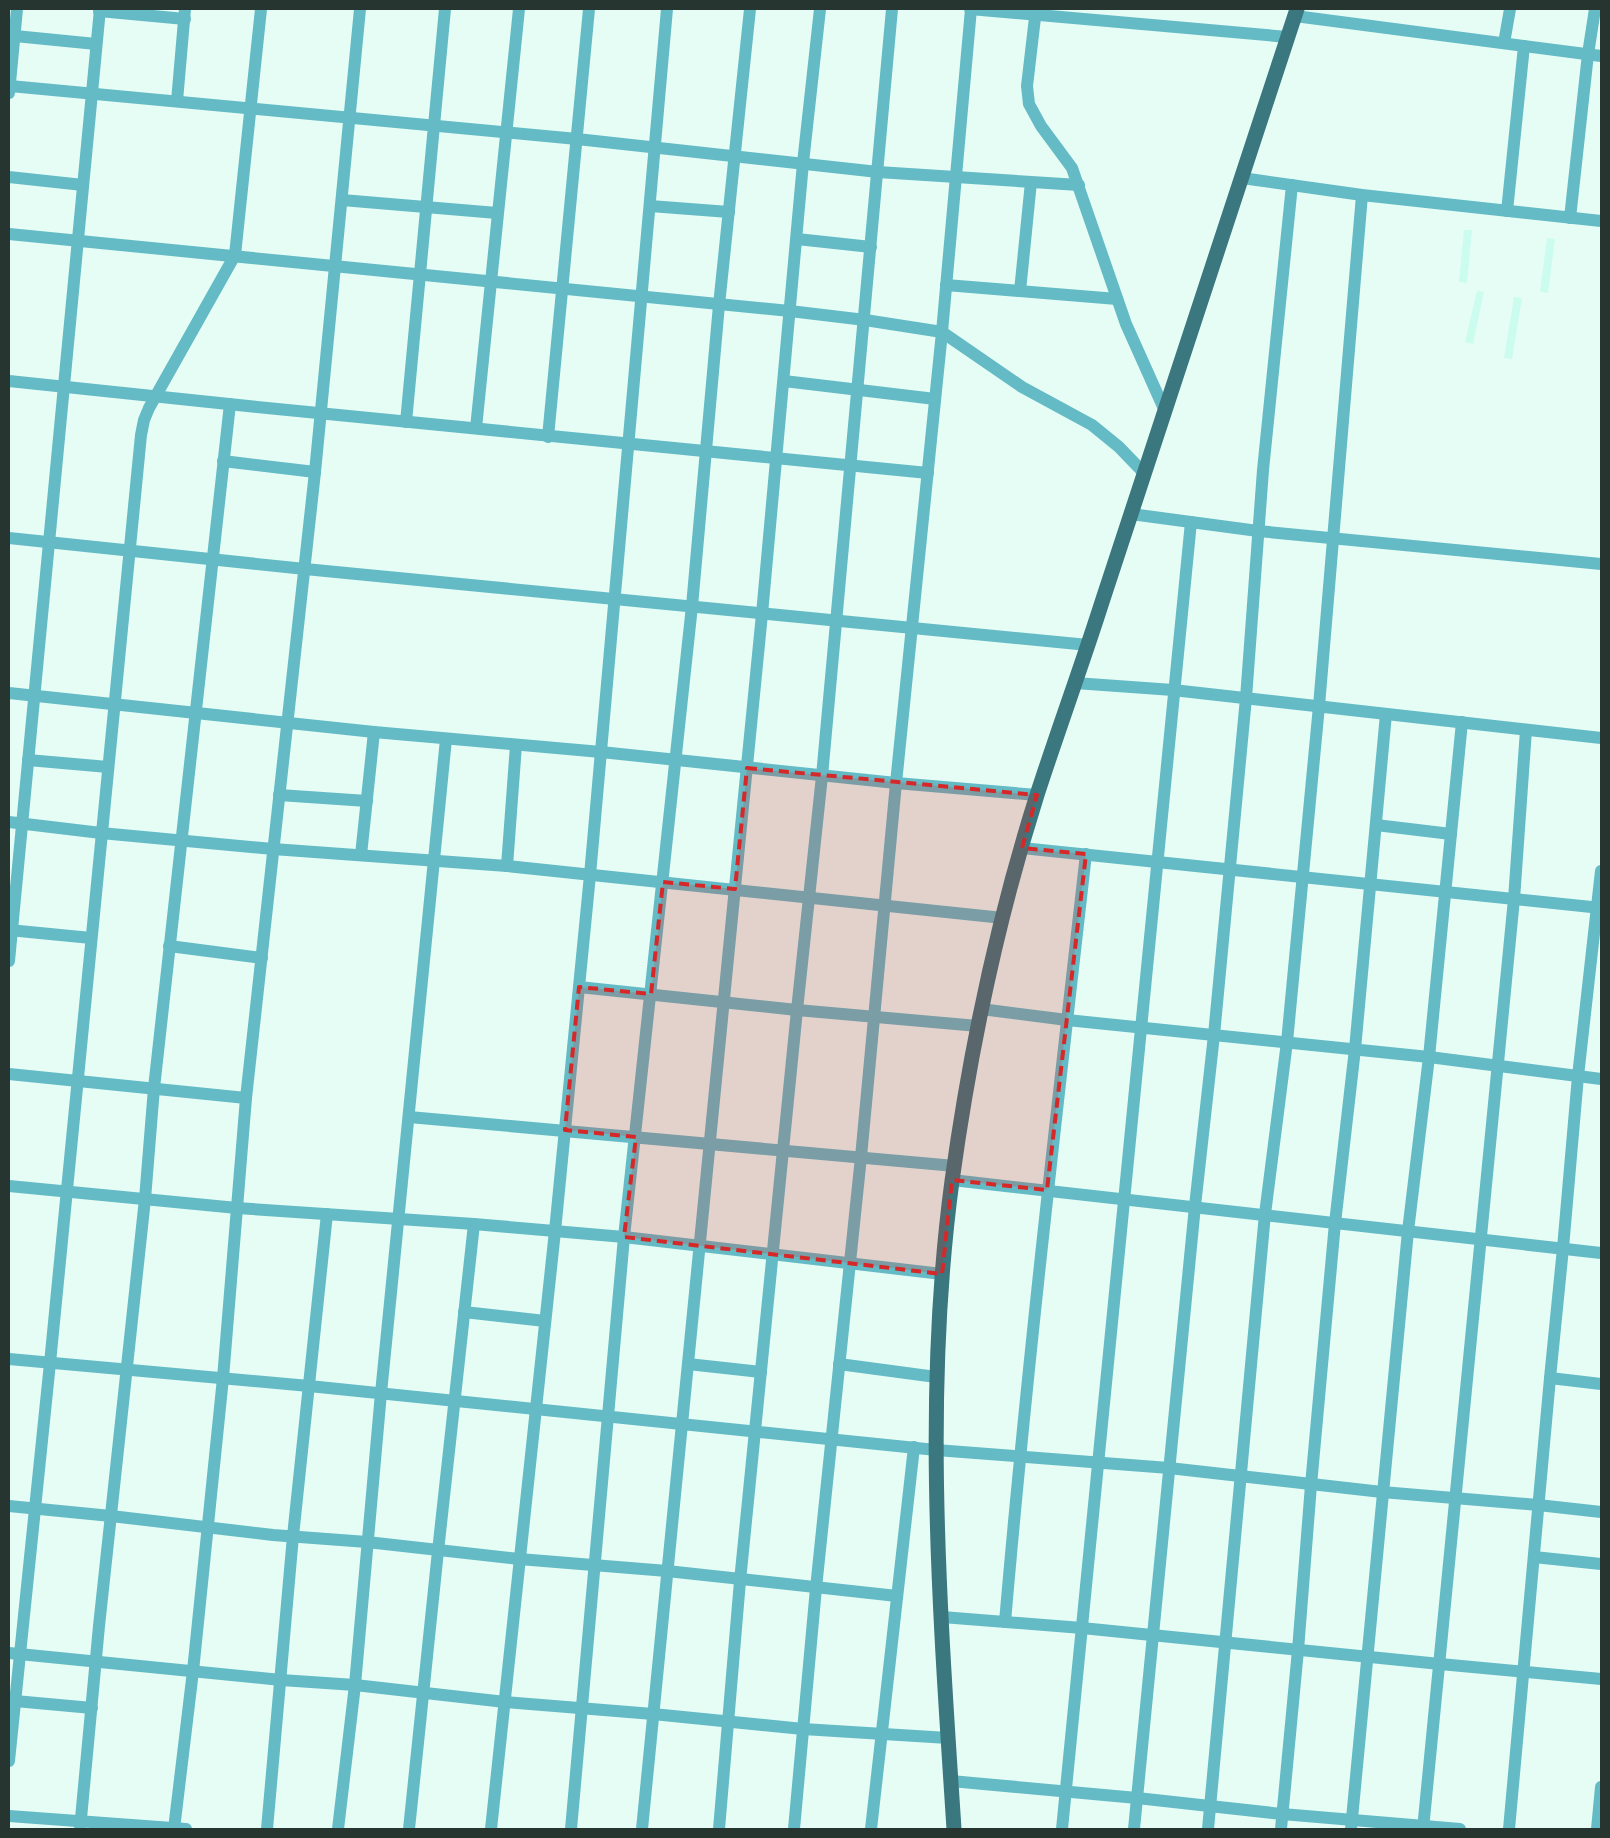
<svg xmlns="http://www.w3.org/2000/svg" width="1610" height="1838" font-family="Helvetica,sans-serif">
  <style>
    .built { fill: #ccfced }
    .lines { fill: none; stroke-linecap: round; stroke-linejoin: round }
    .minor { stroke: #64bbc5; stroke-width: 12 }
    .major { stroke: #3a777e; stroke-width: 15 }
    .marked { fill: #d62828; fill-opacity: 0.2; stroke: #d62828; stroke-width: 4; stroke-dasharray: 10 6; stroke-linejoin: round }
  </style>
  <rect width="100%" height="100%" fill="#e6fdf6"/>
  <g class="built">
    <path d="M1464,230H1472L1467,283L1459,282Z"/>
    <path d="M1547,238L1555,239L1548,293L1540,292Z"/>
    <path d="M1477,291L1484,292L1473,344L1465,342Z"/>
    <path d="M1514,297L1522,298L1512,359L1504,358Z"/>
  </g>
  <g class="lines">
    <g class="minor">
      <path d="M970,9L1288,37"/>
      <path d="M1036,9L1027,86L1029,104L1041,126L1072,168L1126,324L1165,411"/>
      <path d="M99,11L185,19"/>
      <path d="M1295,16L1601,56"/>
      <path d="M15,36L96,44"/>
      <path d="M1504,43L1510,9"/>
      <path d="M10,86L577,139L878,172L1079,185"/>
      <path d="M9,93L17,9"/>
      <path d="M177,101L185,9"/>
      <path d="M9,177L83,185"/>
      <path d="M1242,178L1362,195L1601,221"/>
      <path d="M342,200L497,213"/>
      <path d="M650,206L729,212"/>
      <path d="M1507,211L1524,46"/>
      <path d="M1570,218L1588,54L1595,9"/>
      <path d="M9,234L790,311L865,320L942,332L1022,387L1092,425L1119,447L1144,473"/>
      <path d="M797,239L871,247"/>
      <path d="M946,285L1117,299"/>
      <path d="M1020,291L1031,182"/>
      <path d="M9,381C315,414 621,443 928,473"/>
      <path d="M784,381L935,399"/>
      <path d="M406,422L445,9"/>
      <path d="M476,428L519,9"/>
      <path d="M548,437L589,9"/>
      <path d="M223,461L315,472"/>
      <path d="M1131,514L1258,531L1601,564"/>
      <path d="M9,538L305,569L1088,645"/>
      <path d="M1075,683L1173,690L1601,738"/>
      <path d="M9,693L374,732L601,752L896,783L1037,795"/>
      <path d="M28,760L108,767"/>
      <path d="M279,795L367,801"/>
      <path d="M9,822L101,833L273,849L507,866L1003,918"/>
      <path d="M1376,825L1451,834"/>
      <path d="M1022,848L1601,908"/>
      <path d="M361,855L374,732"/>
      <path d="M507,866L516,745"/>
      <path d="M9,930L91,938"/>
      <path d="M169,946L262,958"/>
      <path d="M9,961L100,9"/>
      <path d="M579,987L797,1010L978,1026"/>
      <path d="M981,1009L1067,1020L1429,1057L1601,1079"/>
      <path d="M9,1074L246,1098"/>
      <path d="M409,1117L955,1166"/>
      <path d="M952,1180L1601,1253"/>
      <path d="M9,1186L237,1208L474,1224L624,1237L942,1274"/>
      <path d="M464,1312L545,1321"/>
      <path d="M9,1359L309,1386L936,1450L1169,1468L1382,1492L1538,1505L1601,1512"/>
      <path d="M688,1364L761,1372"/>
      <path d="M839,1364L936,1377"/>
      <path d="M1550,1378L1601,1384"/>
      <path d="M9,1506L111,1516L273,1535L367,1542L519,1559L667,1571L897,1596"/>
      <path d="M1534,1557L1601,1564"/>
      <path d="M942,1617L1082,1628L1440,1664L1601,1679"/>
      <path d="M1005,1622C1027,1366 1057,1110 1086,854"/>
      <path d="M9,1653L281,1680L355,1685L505,1702L653,1714L803,1729L948,1738"/>
      <path d="M15,1701L92,1708"/>
      <path d="M9,1761L50,1363L141,435L144,420L149,408L235,255L261,9"/>
      <path d="M951,1781L1137,1798L1282,1814L1460,1829"/>
      <path d="M9,1816L186,1829"/>
      <path d="M80,1829L99,1626L145,1199L154,1088L230,404"/>
      <path d="M174,1829L193,1671L223,1378L246,1098L315,472L360,9"/>
      <path d="M267,1829L293,1536L327,1214"/>
      <path d="M338,1829L355,1685L381,1393L446,739"/>
      <path d="M409,1829L438,1551L474,1224"/>
      <path d="M491,1829L555,1231L590,875L667,9"/>
      <path d="M571,1829L624,1237L692,606L719,305L750,9"/>
      <path d="M642,1829L762,614L803,163L820,9"/>
      <path d="M719,1829L740,1581L797,1010L822,776L892,9"/>
      <path d="M794,1829L816,1588L861,1157L896,783L942,332L971,9"/>
      <path d="M871,1829L914,1447"/>
      <path d="M1062,1829L1191,522"/>
      <path d="M1134,1829L1195,1206L1214,1035L1246,698L1263,470L1292,185"/>
      <path d="M1208,1829L1265,1214L1287,1042L1319,706L1362,195"/>
      <path d="M1281,1829L1298,1650L1311,1485L1335,1223L1355,1049L1386,714"/>
      <path d="M1351,1829L1408,1231L1429,1057L1462,722"/>
      <path d="M1423,1829L1514,899L1526,730"/>
      <path d="M1509,1829L1550,1378L1563,1248L1578,1076L1601,871"/>
      <path d="M1597,1829L1601,1787"/>
    </g>
    <path class="major" d="M954,1829C940,1613 923,1396 952,1181C970,1050 997,921 1037,795C1058,730 1082,665 1103,599C1167,402 1233,206 1297,9"/>
  </g>
  <path class="marked" d="M747,768L1037,795L1022,848L1086,854L1047,1190L952,1180L942,1274L624,1237L636,1137L565,1130L579,987L651,994L663,882L735,889Z"/>
  <rect width="1610" height="1838" fill="none" stroke="#263530" stroke-width="20"/>
</svg>
